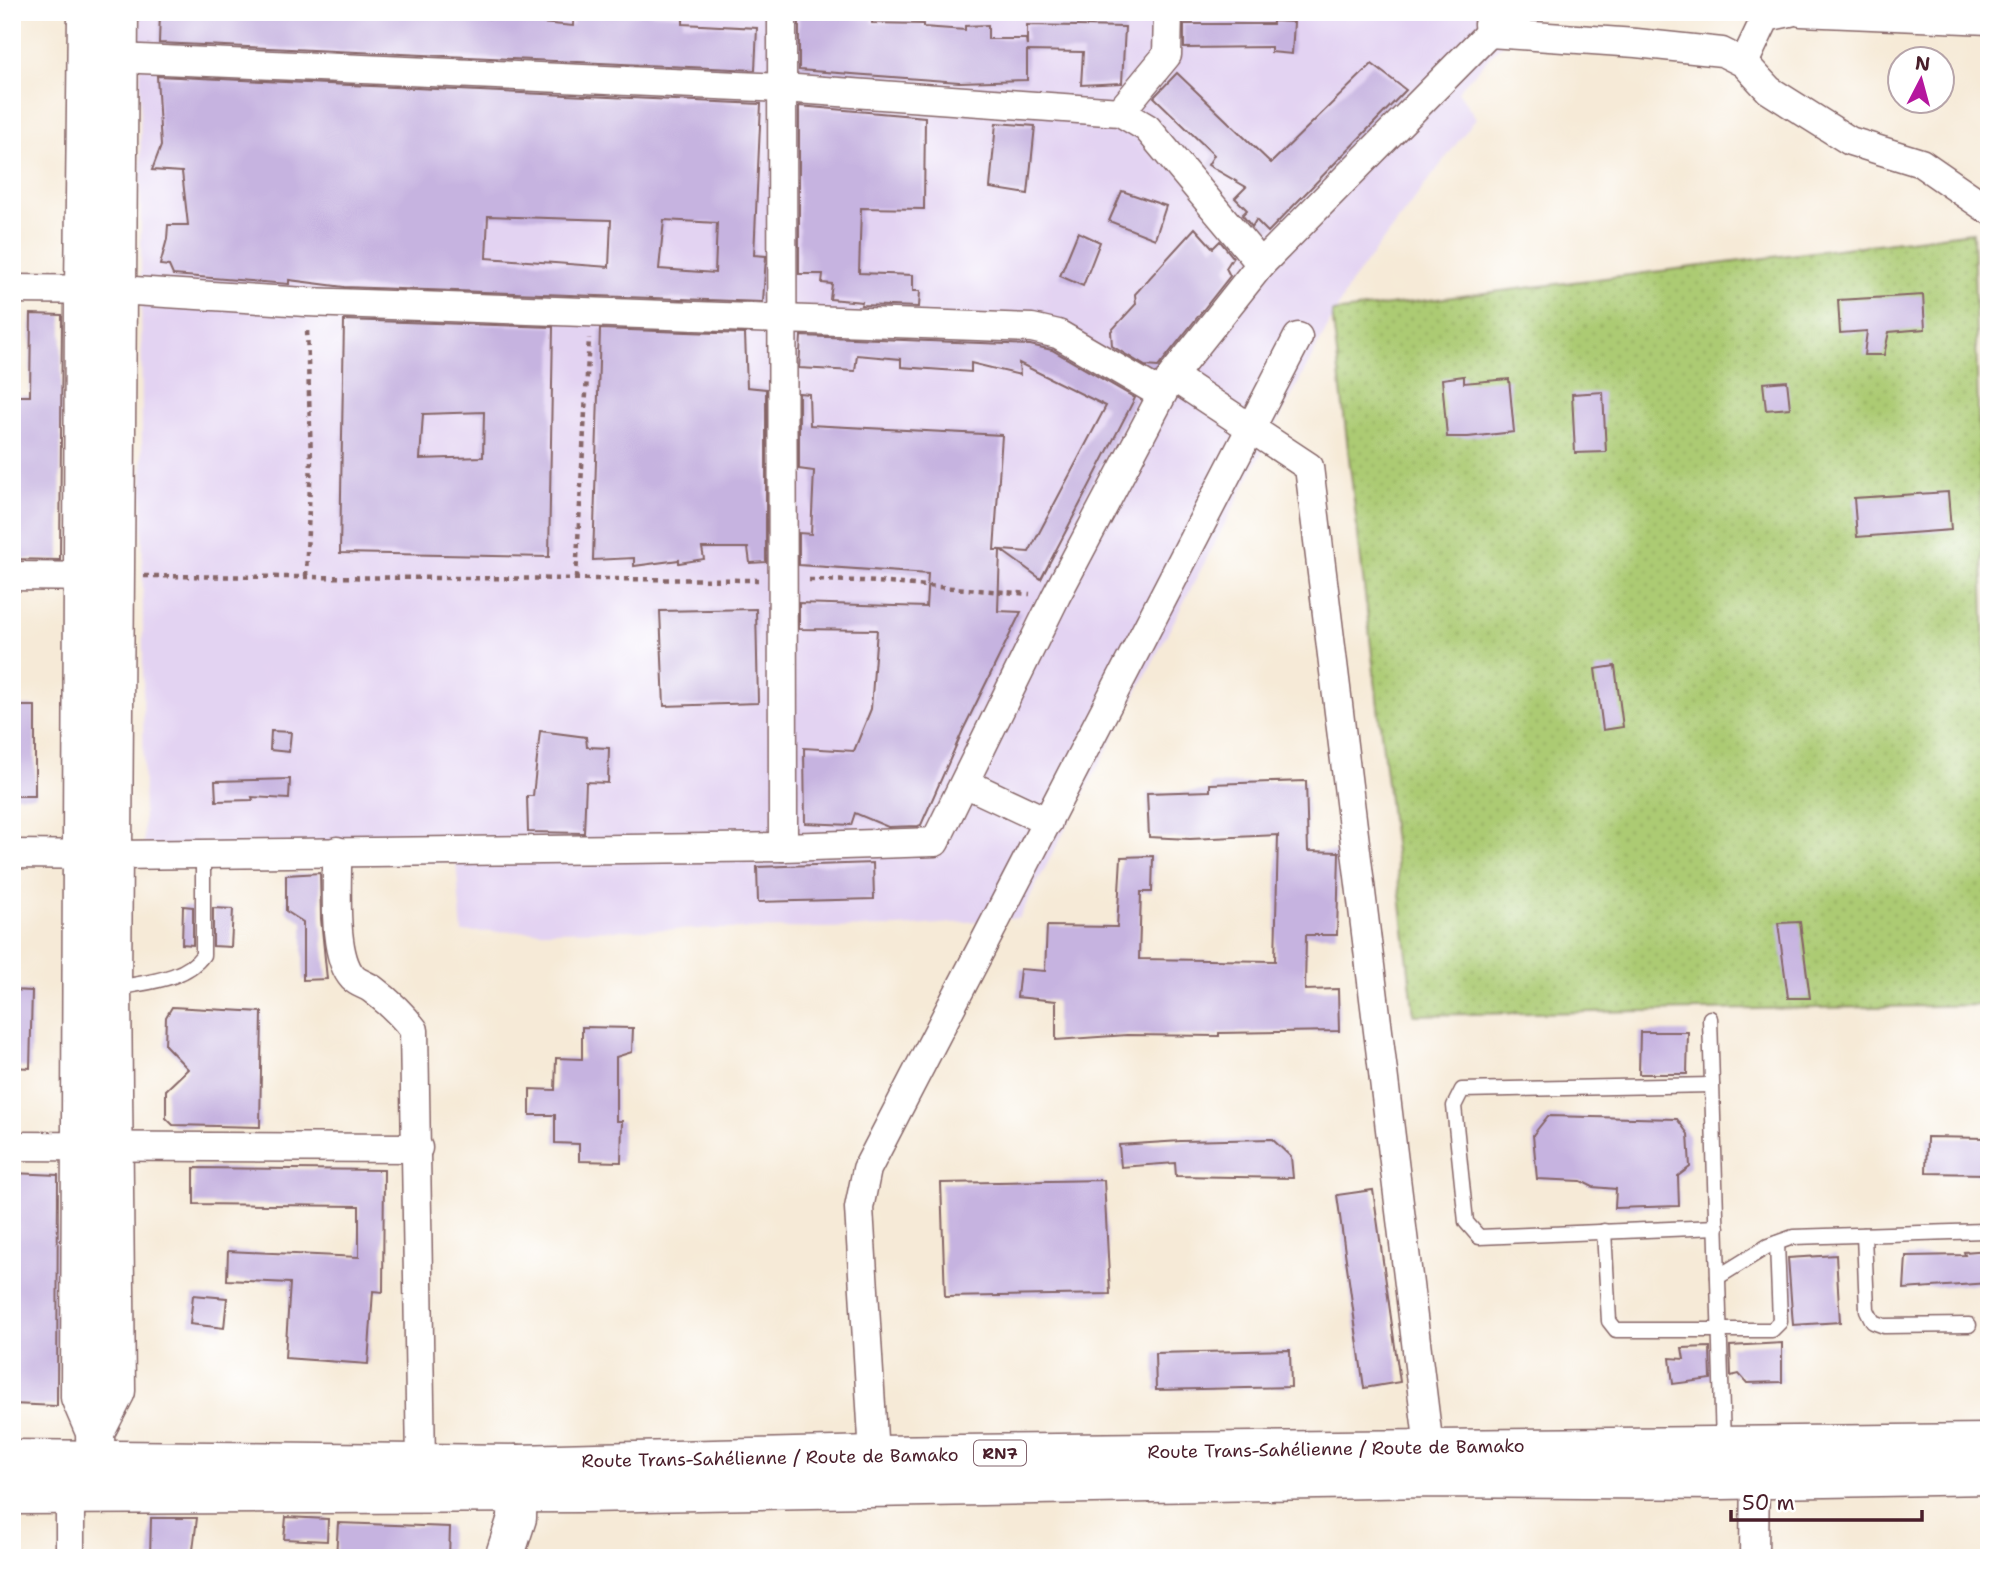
<svg xmlns="http://www.w3.org/2000/svg" width="2001" height="1570" font-family="'Shantell Sans',sans-serif">
  <style>
    .built { fill: #e3d3f2 }
    .park { fill: url(#park-dots); stroke: #7b754f; stroke-width: 2 }
    .building { fill: #c6b3e0; fill-rule: evenodd }
    .lines { fill: none; stroke-linecap: round; stroke-linejoin: round }
    .lane-casing { stroke: #866667; stroke-width: 17 }
    .street-casing { stroke: #866667; stroke-width: 31 }
    .secondary-casing { stroke: #866667; stroke-width: 41 }
    .highway-casing { stroke: #866667; stroke-width: 41 }
    .path { stroke: #866667; stroke-width: 4.5; stroke-dasharray: 5 5; stroke-linecap: butt }
    .lane { stroke: #fff; stroke-width: 14 }
    .street { stroke: #fff; stroke-width: 28 }
    .secondary { stroke: #fff; stroke-width: 38 }
    .highway { stroke: #fff; stroke-width: 38 }
    .labels { text-anchor: middle; dominant-baseline: central; stroke-width: 5; stroke-linejoin: round; paint-order: stroke }
    .shield { fill: #fff; stroke: #80626b; stroke-width: 2 }
    .shield-label { font-size: 16px; font-weight: bold; fill: #4a1f2b }
    .street-label { font-size: 18px; fill: #4a1f2b; stroke: #fff }
  </style>
  <defs>
    <pattern id="park-dots" width="8" height="8" patternUnits="userSpaceOnUse" patternTransform="scale(1.75)"><rect width="8" height="8" fill="#accb73"/><path d="M2 2h.1M6 6h.1" fill="none" stroke="#96ae64" stroke-width="1.8" stroke-linecap="round"/></pattern>
  </defs>
  <rect width="100%" height="100%" fill="#fff"/>
  <filter id="ink" filterUnits="userSpaceOnUse"><feTurbulence type="fractalNoise" baseFrequency=".0143" numOctaves="2"/><feDisplacementMap in="SourceGraphic" scale="14" xChannelSelector="R" yChannelSelector="G"/><feConvolveMatrix kernelMatrix="1 2 1 2 8 2 1 2 1" color-interpolation-filters="sRGB"/></filter>
  <filter id="wash" filterUnits="userSpaceOnUse"><feTurbulence type="fractalNoise" baseFrequency=".00686" numOctaves="4" result="noise"/><feDisplacementMap in="SourceGraphic" scale="28" xChannelSelector="R" yChannelSelector="G"/><feGaussianBlur stdDeviation="1.57" result="paint"/><feColorMatrix in="noise" values="0 0 0 0 0 0 0 0 0 0 0 0 0 0 0 0 0 1.4 0 .05"/><feComposite in="paint" operator="in"/></filter>
  <g filter="url(#wash)">
    <rect width="100%" height="100%" fill="#f6ead7"/>
    <path class="built" d="M140,12H1532L1458,91L1476,118L1350,284L1019,918L899,927L462,932L456,862L144,866Z"/>
    <path class="park" d="M1973,232L1989,794V1005L1414,1015L1332,312Z"/>
    <g id="blocks">
      <g class="building">
        <path d="M160,12H422L573,26L574,12L639,15V13L683,16V24L757,28L755,70L159,43Z"/>
        <path d="M799,12L831,14V17L872,19V23L923,24V27L965,30V26L988,25V39H1026L1027,46V25L1125,27L1122,83L1081,85L1083,52L1027,51V80L959,82L799,70Z"/>
        <path d="M1273,21L1294,22L1292,54L1271,52V47L1184,48V24H1273Z"/>
        <path d="M1372,64L1406,90L1268,232L1256,220L1252,227L1242,215L1247,210L1235,198L1246,187L1208,165L1214,155L1154,97L1177,73L1271,163Z"/>
        <path d="M157,76L761,104L754,255L766,256L763,302L344,287L289,280V284L173,275L169,266L160,265L167,239L168,225H188L182,172L152,170L161,146ZM488,216L611,220L609,267L486,258ZM664,220L717,223L715,273L659,269Z"/>
        <path d="M799,106L925,117L924,209L861,208L859,273L913,275V291H920L919,307L861,305L862,302L830,299L832,284L822,283L823,274H799Z"/>
        <path d="M996,123L1035,126L1028,194L990,188Z"/>
        <path d="M1122,191L1166,206L1155,239L1109,221Z"/>
        <path d="M1195,228L1213,248L1220,241L1233,257L1226,268L1230,276L1158,367L1145,366L1112,346L1111,331L1136,304L1135,294Z"/>
        <path d="M1078,232L1100,242L1083,286L1060,276Z"/>
        <path d="M1923,295L1925,329L1889,332L1884,355H1864L1867,331L1840,333L1838,300Z"/>
        <path d="M31,314L62,315L60,560L12,559L13,396H30Z"/>
        <path d="M344,320L553,327L549,557L340,553ZM484,412L483,457L420,459L423,414Z"/>
        <path d="M600,329L745,334L747,387L766,389V562L750,563L748,548H702L704,559L679,563V560L634,566V558L593,560Z"/>
        <path d="M801,336L1030,345L1052,350L1135,398L1041,579L1001,550L1029,552L1106,406L1019,363L1020,375L971,363V372L901,367V359L857,355L855,371L799,368Z"/>
        <path d="M1464,376V383L1509,379L1514,432L1468,437H1447L1442,379Z"/>
        <path d="M1787,381L1790,408L1766,410L1763,383Z"/>
        <path d="M1603,392L1606,452L1575,453L1572,394Z"/>
        <path d="M799,393L809,394L810,425L1002,435L994,550H1000L998,611L1021,612L963,730L921,825L918,826L888,827L855,813L851,825L805,823L804,748L854,751L871,709L877,630L799,629V603L926,607L928,574L799,565V533L811,534L814,471L799,469Z"/>
        <path d="M1948,492L1951,530L1857,537L1854,498Z"/>
        <path d="M756,609L758,703L664,706L660,611Z"/>
        <path d="M1615,666L1623,727L1603,730L1595,669Z"/>
        <rect x="12" y="706" width="23" height="90"/>
        <path d="M271,731L291,732L289,752L270,750Z"/>
        <path d="M540,731L586,737L587,747L609,748L608,783L586,782L584,833L528,832L527,796H533Z"/>
        <path d="M290,779L289,799L252,797L253,800L216,801L215,781Z"/>
        <path d="M1306,781L1308,851L1339,852L1337,935H1306L1305,990L1338,989L1339,1031L1219,1033V1036L1127,1035L1056,1040V1001L1017,997L1020,969L1045,971L1047,926L1117,927L1121,857L1153,856L1152,892H1141L1139,959L1275,961L1278,835L1190,839L1149,837L1147,793L1210,791V784Z"/>
        <path d="M873,863L874,899L758,902L757,867Z"/>
        <path d="M320,873L321,919L327,979L303,980V922L286,911V875Z"/>
        <path d="M183,906L193,907V945L182,944Z"/>
        <path d="M213,908L233,909L231,947L213,946Z"/>
        <path d="M1800,922L1810,998H1788L1778,923Z"/>
        <path d="M12,990L32,991L30,1068L12,1067Z"/>
        <path d="M172,1007L262,1012L260,1127L173,1125L166,1118V1090L188,1069L165,1045L166,1017Z"/>
        <path d="M582,1027L633,1028L632,1052L616,1057V1121H622L621,1162L579,1161V1144L555,1143V1115H530V1089L555,1090L556,1058L582,1059Z"/>
        <path d="M1640,1032H1688L1687,1074H1639Z"/>
        <path d="M1548,1116L1677,1119L1688,1134L1690,1167L1678,1176L1679,1206L1615,1208L1616,1189L1593,1187L1581,1181L1537,1179L1533,1135Z"/>
        <path d="M1927,1137L1988,1138L1987,1174L1926,1173Z"/>
        <path d="M1272,1139L1291,1157L1293,1178L1176,1176L1175,1163L1121,1167L1119,1145L1181,1141Z"/>
        <path d="M194,1168L384,1170L383,1292L373,1291L368,1364L285,1358L290,1283L227,1280L228,1251L359,1257V1206L194,1204Z"/>
        <path d="M12,1173L58,1175L57,1406L12,1404Z"/>
        <path d="M1104,1180L1110,1294L945,1297L941,1183Z"/>
        <path d="M1373,1190L1400,1382L1364,1388L1337,1195Z"/>
        <path d="M1989,1250V1283L1904,1289L1906,1256L1965,1255L1964,1252Z"/>
        <path d="M1836,1255L1840,1322L1793,1325L1788,1258Z"/>
        <path d="M193,1295L227,1298L224,1328L190,1324Z"/>
        <path d="M1782,1343V1382L1747,1383L1739,1374L1731,1376L1730,1346Z"/>
        <path d="M1710,1347L1711,1379L1673,1384L1670,1358L1684,1359L1682,1348Z"/>
        <path d="M1290,1350L1291,1387L1156,1390L1155,1353Z"/>
        <path d="M286,1517L328,1519L327,1541L284,1539Z"/>
        <path d="M151,1518H197L192,1558H150Z"/>
        <path d="M338,1523L450,1527L449,1558H336Z"/>
      </g>
    </g>
  </g>
  <g filter="url(#ink)">
    <use href="#blocks" fill-opacity="0" stroke="#866667" stroke-width="2"/>
    <g class="lines">
      <defs>
        <g id="lane">
          <path d="M113,989C143,982 185,981 203,955V852"/>
          <path d="M1710,1018L1723,1444"/>
          <path d="M1712,1085L1462,1090L1454,1106L1466,1222L1479,1237L1717,1227"/>
          <path d="M1604,1231L1609,1321L1616,1330H1772L1780,1322L1777,1243"/>
          <path d="M1864,1235L1867,1310L1873,1322L1884,1326L1969,1325"/>
          <path d="M1718,1277L1768,1246L1793,1237L1984,1231"/>
        </g>
        <g id="street">
          <path d="M782,12L783,847"/>
          <path d="M1801,12L1989,20"/>
          <path d="M1488,24L1489,33L1636,43L1722,52L1744,63L1769,90L1850,141L1921,163L1989,210"/>
          <path d="M118,58L782,88L1120,112L1147,128L1261,264"/>
          <path d="M1744,63L1766,17L1790,12"/>
          <path d="M1120,112L1167,55L1168,12"/>
          <path d="M12,289L118,290L306,302L1032,328L1058,334L1161,394"/>
          <path d="M1172,376L1309,467L1429,1448V1468"/>
          <path d="M12,576L100,577"/>
          <path d="M965,783L1048,822"/>
          <path d="M337,851C338,883 331,955 353,978C358,983 366,985 372,989C388,1001 402,1014 414,1030L421,1463"/>
          <path d="M12,854L114,855L783,847L935,842L1056,596L1172,376L1261,264L1489,33L1515,12"/>
          <path d="M12,1146L418,1148"/>
          <path d="M874,1455L859,1208L867,1169L1298,337"/>
          <path d="M70,1476V1558"/>
          <path d="M1754,1558L1755,1463"/>
        </g>
        <g id="secondary">
          <path d="M87,12L84,291L80,1397L95,1432L96,1494"/>
          <path d="M95,1432L116,1391L112,989L119,12"/>
          <path d="M504,1558L517,1518L518,1464"/>
        </g>
        <g id="highway">
          <path d="M12,1459L518,1464L874,1455L1989,1443"/>
          <path d="M12,1495L584,1493L1429,1478L1723,1480L1989,1475"/>
        </g>
      </defs>
      <use href="#lane" class="lane-casing"/>
      <use href="#street" class="street-casing"/>
      <use href="#secondary" class="secondary-casing"/>
      <use href="#highway" class="highway-casing"/>
      <g class="path">
        <path d="M144,576L758,580"/>
        <path d="M306,576L311,461L307,328"/>
        <path d="M576,578L589,338"/>
        <path d="M809,580L863,581L1030,594"/>
      </g>
      <use href="#lane" class="lane"/>
      <use href="#street" class="street"/>
      <use href="#secondary" class="secondary"/>
      <use href="#highway" class="highway"/>
    </g>
  </g>
  <g class="labels">
    <rect class="shield" x="974" y="1440.5" width="52" height="25" rx="5"/>
    <g class="shield-label">
      <text x="1000" y="1453">RN7</text>
    </g>
    <g class="street-label">
      <text transform="translate(1336 1449) rotate(-1)">Route Trans-Sahélienne / Route de Bamako</text>
      <text transform="translate(770 1458) rotate(-1)">Route Trans-Sahélienne / Route de Bamako</text>
    </g>
  </g>
  <rect width="2001" height="1570" fill="none" stroke="#fff" stroke-width="42"/>
  <g transform="translate(1921 80) rotate(6)"><circle r="33" fill="#ffffff" stroke="#b7a5aa" stroke-width="2"/>
  <path d="M0-5L12 26L0 18L-12 26Z" fill="#b5179e"/>
  <text y="-10" font-size="19" font-weight="bold" text-anchor="middle" fill="#4a1f2b">N</text>
  </g>
  <path d="M1731 1510v10h191v-10" fill="none" stroke="#4a1f2b" stroke-width="3.5"/>
  <text x="1742" y="1510" font-size="21" fill="#4a1f2b" stroke="#ffffff" stroke-width="5" paint-order="stroke">50 m</text>
</svg>
